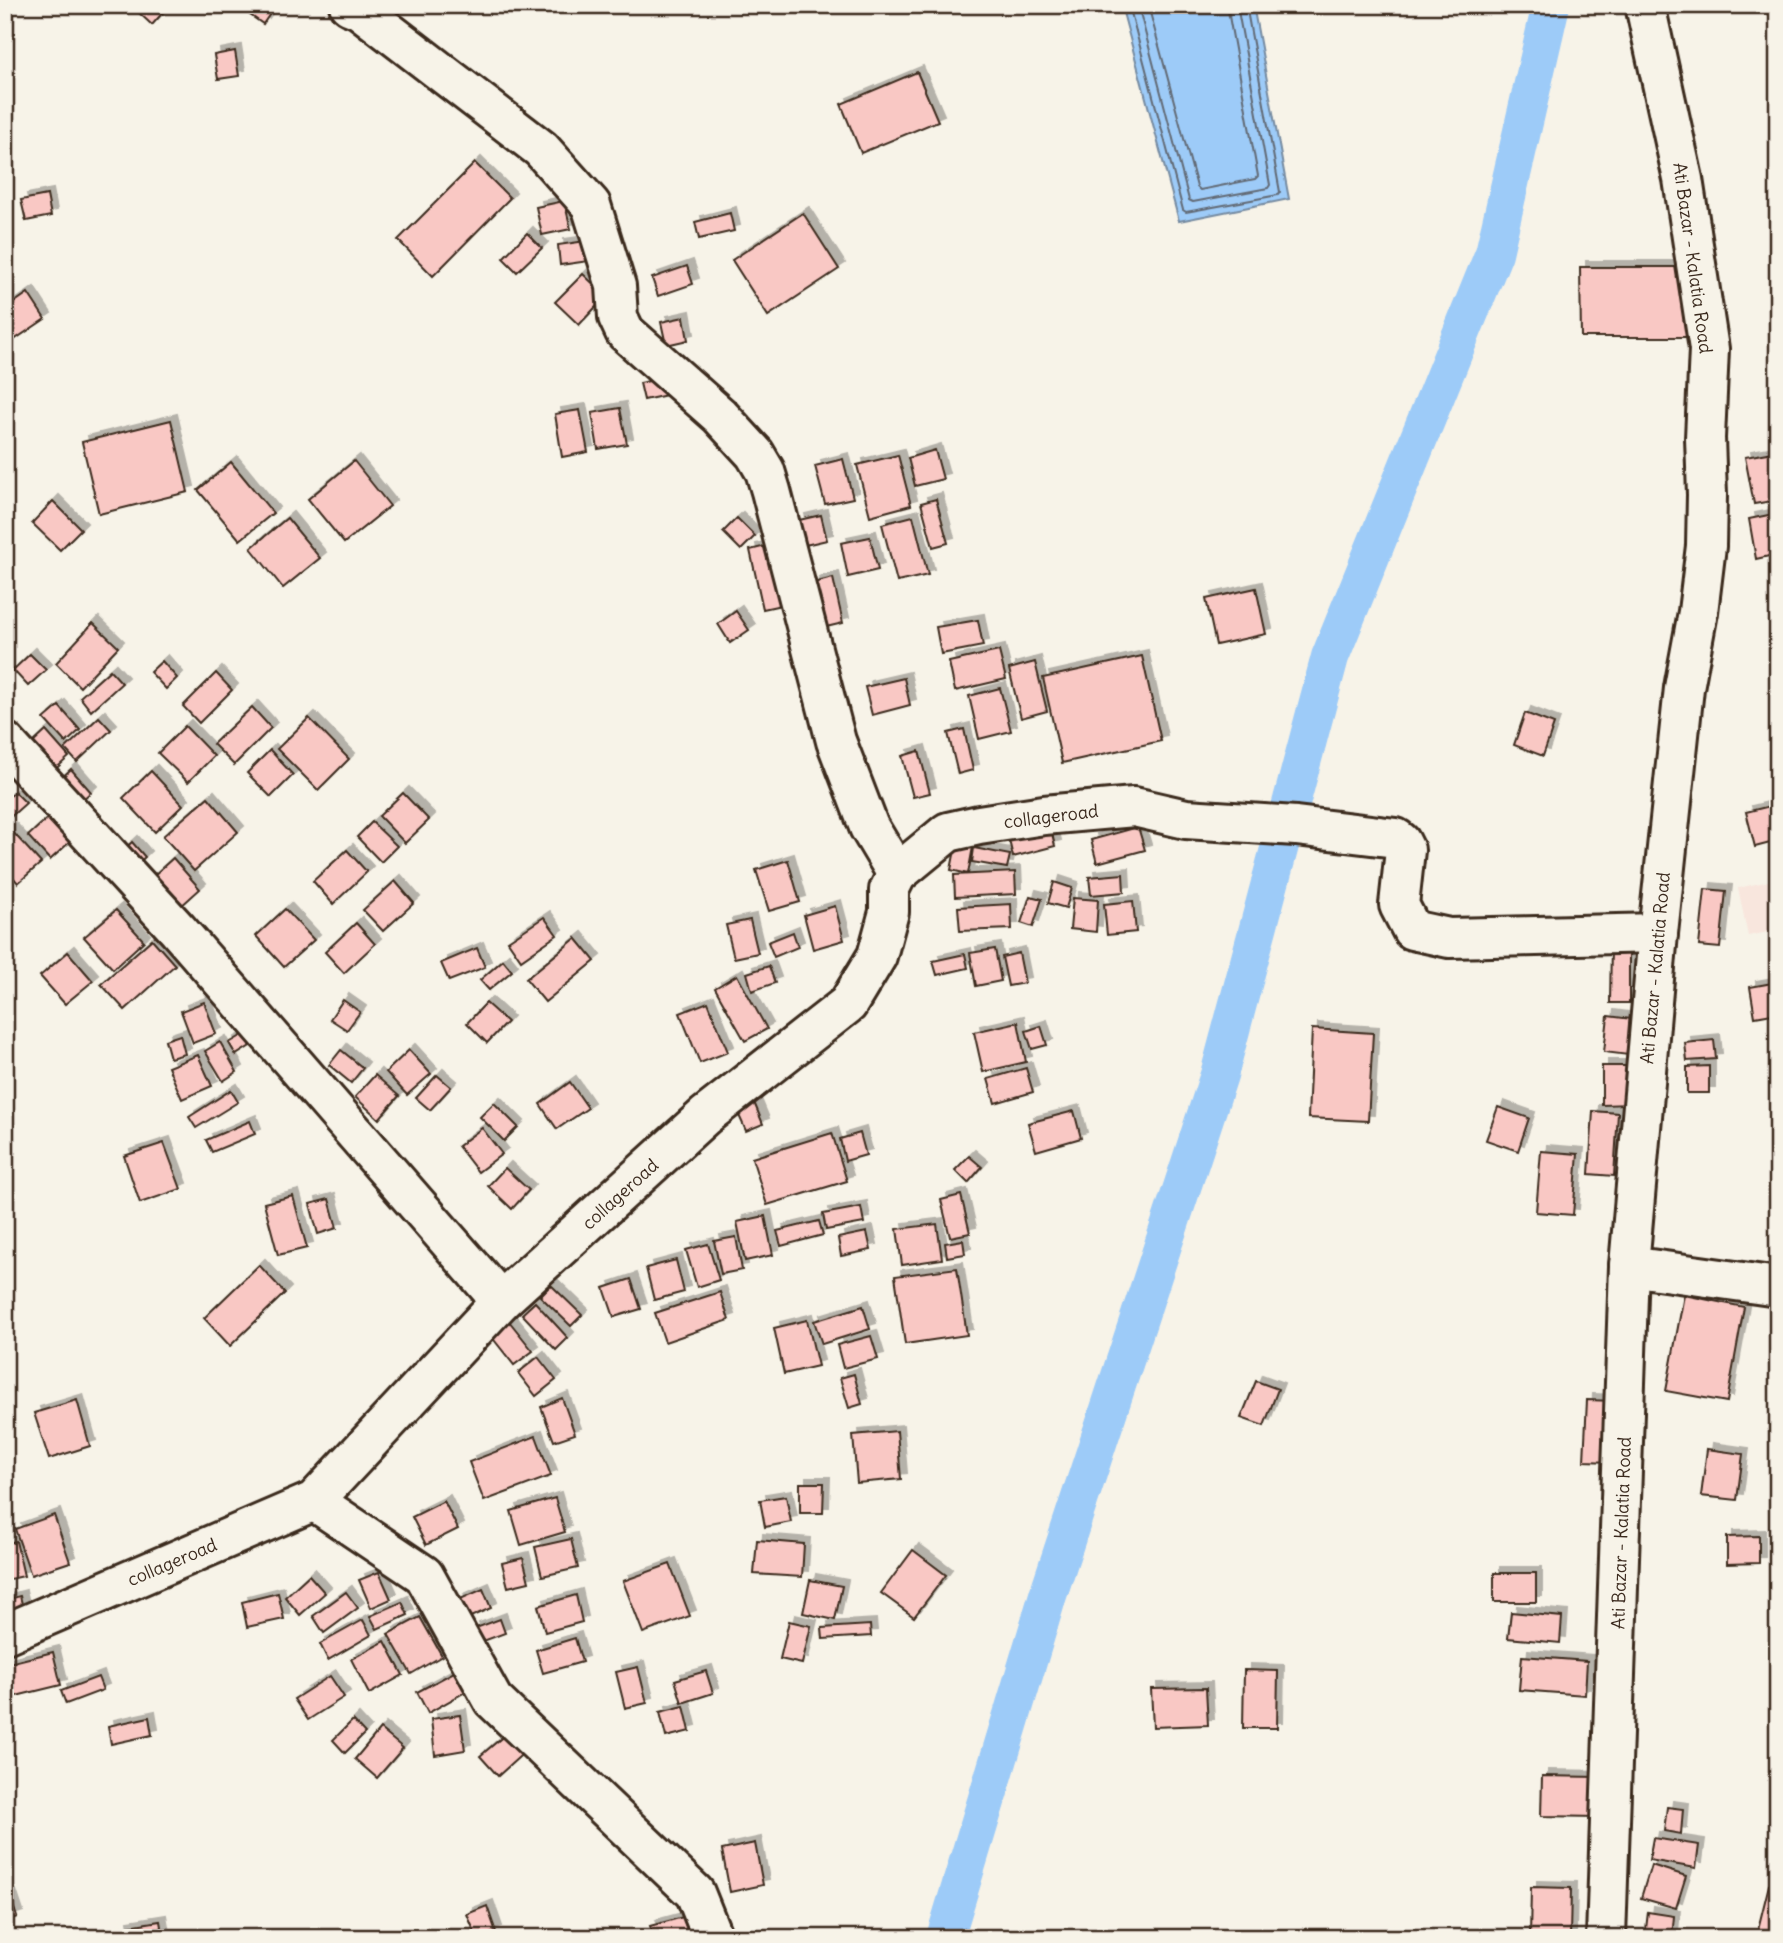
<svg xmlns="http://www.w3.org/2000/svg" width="1783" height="1943" font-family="Delius,sans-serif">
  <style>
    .built { fill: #f8e6dd }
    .water { fill: #9dcbf8; stroke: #768ba1; stroke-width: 2 }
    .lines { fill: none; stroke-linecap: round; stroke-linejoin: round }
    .shore { stroke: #626a75; stroke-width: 2 }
    .canal { stroke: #9dcbf8; stroke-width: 38 }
    .building { fill: #f9c8c4; stroke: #3b2a1e; stroke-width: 2; filter: url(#shadow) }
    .minor-casing { stroke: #3b2a1e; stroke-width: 44 }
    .major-casing { stroke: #3b2a1e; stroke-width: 44 }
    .minor { stroke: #f7f3e8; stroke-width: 38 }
    .major { stroke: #f7f3e8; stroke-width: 38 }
    .labels { text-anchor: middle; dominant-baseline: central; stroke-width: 7; stroke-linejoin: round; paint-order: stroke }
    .street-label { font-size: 18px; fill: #3b2a1e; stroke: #f7f3e8 }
  </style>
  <defs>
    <filter id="shadow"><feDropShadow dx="6" dy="-6" stdDeviation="0" flood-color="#0004"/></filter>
  </defs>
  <rect width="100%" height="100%" fill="#f7f3e8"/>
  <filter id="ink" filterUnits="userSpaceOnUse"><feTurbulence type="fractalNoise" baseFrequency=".0143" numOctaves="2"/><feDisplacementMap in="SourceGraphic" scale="14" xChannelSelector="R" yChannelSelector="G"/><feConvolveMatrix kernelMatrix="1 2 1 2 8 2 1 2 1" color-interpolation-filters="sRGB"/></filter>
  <g filter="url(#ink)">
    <path class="built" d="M1778,879V930L1748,936L1738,888Z"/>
    <path class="water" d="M1121,5H1253L1289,199L1179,221Z"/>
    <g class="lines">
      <g class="shore">
        <path d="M1129,5L1183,210L1186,212L1278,195L1280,192L1246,5"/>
        <path d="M1138,5L1189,200L1193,202L1268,188L1270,185L1237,5"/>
        <path d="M1148,5L1197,187L1200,190L1255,179L1258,176L1227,5"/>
      </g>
      <path class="canal" d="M945,1938L1048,1595L1219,1075L1330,657L1494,253L1551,5"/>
    </g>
    <g class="building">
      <path d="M142,5H162L166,9L152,25L137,11Z"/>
      <path d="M242,5H276L263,24L240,8Z"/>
      <path d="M235,51L239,76L218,79L214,55Z"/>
      <path d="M917,72L938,121L861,153L841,104Z"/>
      <path d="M475,163L510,198L433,276L398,240Z"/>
      <path d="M47,195L51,216L26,221L21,200Z"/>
      <path d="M564,201L571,229L542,235L536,207Z"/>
      <path d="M730,213L734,231L699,239L695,222Z"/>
      <path d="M803,213L839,269L768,316L732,260Z"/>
      <path d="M527,233L542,248L517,272L503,258Z"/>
      <path d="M593,240L596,260L560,265L558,245Z"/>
      <path d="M687,266L693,284L658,296L652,278Z"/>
      <path d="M1580,267H1685L1686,337H1581Z"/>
      <path d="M583,274L606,296L579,325L555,302Z"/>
      <path d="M28,293L45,319L5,346V309Z"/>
      <path d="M684,317L688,340L666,345L661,322Z"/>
      <path d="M663,378L667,395L644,400L640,383Z"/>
      <path d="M620,408L627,444L598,449L592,413Z"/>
      <path d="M580,410L588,452L562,457L555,414Z"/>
      <path d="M171,420L188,492L99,514L82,442Z"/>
      <path d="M935,450L943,479L915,486L908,458Z"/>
      <path d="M1774,452L1778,475V500L1754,504L1745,457Z"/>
      <path d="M898,455L911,505L870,516L857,465Z"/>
      <path d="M843,459L853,498L825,504L815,466Z"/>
      <path d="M354,461L390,506L344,543L308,499Z"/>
      <path d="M231,462L273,513L240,540L198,490Z"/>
      <path d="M936,499L948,543L933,547L921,503Z"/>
      <path d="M53,501L81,529L60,550L32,523Z"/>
      <path d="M1778,513V554L1756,559L1749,519Z"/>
      <path d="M821,515L827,540L805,545L799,520Z"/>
      <path d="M913,516L928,575L897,582L882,524Z"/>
      <path d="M287,518L320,558L283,588L251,548Z"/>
      <path d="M737,518L755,536L741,550L723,532Z"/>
      <path d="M870,537L878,570L848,577L841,543Z"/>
      <path d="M782,542L795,602L763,609L750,550Z"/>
      <path d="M833,578L843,623L822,628L813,583Z"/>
      <path d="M1256,588L1266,634L1216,645L1206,599Z"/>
      <path d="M736,611L749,630L730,643L718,624Z"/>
      <path d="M978,620L983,646L941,654L936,627Z"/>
      <path d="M93,623L118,647L80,687L56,663Z"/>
      <path d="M999,651L1006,679L955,691L949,662Z"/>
      <path d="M30,654L46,670L28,686L13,670Z"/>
      <path d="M1142,656L1161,741L1062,763L1043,678Z"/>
      <path d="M162,661L177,678L166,689L150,672Z"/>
      <path d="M1035,662L1047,711L1021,718L1009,669Z"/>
      <path d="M110,670L122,683L91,711L80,697Z"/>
      <path d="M216,673L232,690L199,723L183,706Z"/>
      <path d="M904,678L910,705L872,715L865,687Z"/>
      <path d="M1000,688L1011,731L979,739L969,696Z"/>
      <path d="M59,706L80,730L66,743L44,719Z"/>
      <path d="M252,707L271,728L234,765L213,744Z"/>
      <path d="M1525,713L1554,724L1543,756L1514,745Z"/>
      <path d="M99,717L111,730L77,762L65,749Z"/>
      <path d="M309,718L349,759L318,790L277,749Z"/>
      <path d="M185,726L214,756L188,782L158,753Z"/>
      <path d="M964,729L973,770L958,774L948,733Z"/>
      <path d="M46,731L69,757L42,781L19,756Z"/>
      <path d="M270,750L293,775L271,797L247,773Z"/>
      <path d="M919,751L930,793L913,797L902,756Z"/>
      <path d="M71,769L91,792L72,809L52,787Z"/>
      <path d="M151,771L183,805L155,832L123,798Z"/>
      <path d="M15,792L26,803L5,822V800Z"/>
      <path d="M403,793L429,820L405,843L379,816Z"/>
      <path d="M208,797L238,832L194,871L163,836Z"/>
      <path d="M1778,804V841L1755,847L1746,812Z"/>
      <path d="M50,816L72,840L50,860L28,836Z"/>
      <path d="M372,822L397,846L381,862L357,837Z"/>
      <path d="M1050,825L1055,846L1013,857L1008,836Z"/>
      <path d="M1138,827L1145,850L1097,863L1091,840Z"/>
      <path d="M10,829L41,863L18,883L5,868V833Z"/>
      <path d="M958,834L975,836L968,874L951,870Z"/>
      <path d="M132,842L145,857L132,869L119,854Z"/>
      <path d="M974,848L1010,855L1007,868L972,862Z"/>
      <path d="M347,850L367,872L333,904L313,881Z"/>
      <path d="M173,858L200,889L169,917L142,886Z"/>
      <path d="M788,860L800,902L769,911L756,870Z"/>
      <path d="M1015,872L1016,894L955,897L954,875Z"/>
      <path d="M1123,874L1124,892L1091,895L1089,877Z"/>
      <path d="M395,881L414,903L383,931L363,910Z"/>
      <path d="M1054,882L1072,888L1066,908L1048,903Z"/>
      <path d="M1705,889L1726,891L1720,948L1699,946Z"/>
      <path d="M1030,896L1042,899L1033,927L1021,923Z"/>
      <path d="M1073,898L1098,900L1096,932L1070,929Z"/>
      <path d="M1133,901L1136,932L1107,935L1104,904Z"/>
      <path d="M1011,904L1012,929L960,931L958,907Z"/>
      <path d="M835,906L844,940L813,949L804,915Z"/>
      <path d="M285,909L314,940L284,967L256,936Z"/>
      <path d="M116,910L144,941L113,969L84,937Z"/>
      <path d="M544,917L557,935L521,960L508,941Z"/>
      <path d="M750,920L758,953L734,958L726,925Z"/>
      <path d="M356,923L375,944L344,973L325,952Z"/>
      <path d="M793,932L798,947L774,957L768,942Z"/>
      <path d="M576,938L595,961L545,1002L526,979Z"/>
      <path d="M152,939L175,965L125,1010L101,984Z"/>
      <path d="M1611,946L1629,947V1003H1610Z"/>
      <path d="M477,948L485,967L449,981L441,963Z"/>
      <path d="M995,949L1001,981L976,986L970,953Z"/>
      <path d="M68,952L93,981L65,1004L40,976Z"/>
      <path d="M1019,953L1025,983L1008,986L1002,957Z"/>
      <path d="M965,954L968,968L937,975L933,961Z"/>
      <path d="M503,960L512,971L489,990L480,980Z"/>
      <path d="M769,966L775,983L752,991L747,973Z"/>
      <path d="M737,975L767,1029L745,1041L715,988Z"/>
      <path d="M1778,982V1013L1755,1017L1750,987Z"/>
      <path d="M343,1000L360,1012L347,1030L330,1019Z"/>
      <path d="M204,1002L216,1034L193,1043L181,1011Z"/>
      <path d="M708,1002L728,1052L700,1063L680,1013Z"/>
      <path d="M486,1003L507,1022L487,1043L467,1023Z"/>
      <path d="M1608,1016L1632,1019L1628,1055L1604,1052Z"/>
      <path d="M1018,1022L1026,1062L983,1072L974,1032Z"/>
      <path d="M1041,1026L1047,1045L1032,1049L1026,1031Z"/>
      <path d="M1312,1029L1373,1033L1368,1121L1308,1118Z"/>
      <path d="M248,1032L255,1043L236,1055L229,1043Z"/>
      <path d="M180,1035L185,1054L170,1058L165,1040Z"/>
      <path d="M1714,1040L1716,1059L1687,1061L1685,1043Z"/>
      <path d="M220,1042L237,1072L223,1081L205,1051Z"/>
      <path d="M341,1050L363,1068L351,1083L329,1065Z"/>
      <path d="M409,1050L431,1074L407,1095L386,1072Z"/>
      <path d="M198,1055L212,1086L182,1099L168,1067Z"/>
      <path d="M1602,1066H1631V1104L1602,1105Z"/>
      <path d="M1709,1066V1093H1687V1067Z"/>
      <path d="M1026,1068L1033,1092L995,1103L988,1079Z"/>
      <path d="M375,1075L399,1096L379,1119L355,1097Z"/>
      <path d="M437,1075L451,1087L430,1110L416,1098Z"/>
      <path d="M570,1082L588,1108L557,1129L540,1104Z"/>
      <path d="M231,1090L238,1102L196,1128L189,1117Z"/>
      <path d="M751,1095L763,1124L746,1131L733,1102Z"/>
      <path d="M494,1103L518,1127L504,1141L480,1117Z"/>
      <path d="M1498,1107L1529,1118L1518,1151L1486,1140Z"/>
      <path d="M1074,1111L1081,1138L1036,1151L1028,1123Z"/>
      <path d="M1593,1111L1618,1113L1614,1176L1589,1174Z"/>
      <path d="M250,1121L255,1134L212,1152L206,1140Z"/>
      <path d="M482,1128L502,1154L478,1172L458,1146Z"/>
      <path d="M832,1133L847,1181L767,1205L752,1158Z"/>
      <path d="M860,1133L866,1155L845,1161L840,1139Z"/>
      <path d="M164,1143L181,1189L140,1203L124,1156Z"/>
      <path d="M1541,1151L1578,1154L1573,1215L1536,1212Z"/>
      <path d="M969,1156L982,1167L968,1183L955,1170Z"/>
      <path d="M505,1168L529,1190L512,1209L488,1186Z"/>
      <path d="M961,1195L970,1233L950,1237L941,1200Z"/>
      <path d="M293,1196L307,1248L278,1255L264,1203Z"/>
      <path d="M329,1199L337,1228L318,1234L310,1204Z"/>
      <path d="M861,1207L864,1223L826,1230L823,1214Z"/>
      <path d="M765,1216L773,1255L745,1261L737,1222Z"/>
      <path d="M819,1221L823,1235L781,1246L777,1231Z"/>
      <path d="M937,1224L942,1259L902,1265L897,1229Z"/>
      <path d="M867,1232L871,1250L841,1256L838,1238Z"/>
      <path d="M736,1237L742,1270L721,1274L714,1241Z"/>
      <path d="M963,1240L965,1254L947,1257L945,1243Z"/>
      <path d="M708,1244L719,1280L697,1287L686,1250Z"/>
      <path d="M676,1260L684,1292L654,1300L646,1268Z"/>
      <path d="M259,1265L285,1293L230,1346L204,1318Z"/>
      <path d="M957,1268L967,1335L905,1344L895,1276Z"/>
      <path d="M631,1279L641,1309L614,1317L604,1288Z"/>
      <path d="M551,1285L582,1315L571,1326L540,1296Z"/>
      <path d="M720,1292L729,1320L665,1342L655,1313Z"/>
      <path d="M1684,1295L1744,1307L1727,1402L1666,1391Z"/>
      <path d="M535,1302L568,1338L556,1350L522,1314Z"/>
      <path d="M863,1306L870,1329L822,1344L814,1321Z"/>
      <path d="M505,1316L533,1351L514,1365L487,1331Z"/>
      <path d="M807,1320L818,1366L784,1374L774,1328Z"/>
      <path d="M871,1336L878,1359L843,1368L837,1345Z"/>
      <path d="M538,1357L556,1380L536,1396L518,1373Z"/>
      <path d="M854,1374L862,1404L849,1408L840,1378Z"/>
      <path d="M1256,1381L1278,1389L1264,1426L1241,1418Z"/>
      <path d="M562,1398L575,1434L554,1441L541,1407Z"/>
      <path d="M77,1400L90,1446L49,1459L34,1413Z"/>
      <path d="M1587,1400L1615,1401L1612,1462L1584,1461Z"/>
      <path d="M897,1431L901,1479L857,1483L853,1435Z"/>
      <path d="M536,1436L551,1476L484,1501L469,1462Z"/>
      <path d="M1707,1449L1743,1454L1737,1500L1701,1496Z"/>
      <path d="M800,1483H824L823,1513H800Z"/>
      <path d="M786,1496L791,1522L765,1527L760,1500Z"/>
      <path d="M555,1498L565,1532L521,1545L511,1511Z"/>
      <path d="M444,1501L458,1529L426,1545L412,1517Z"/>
      <path d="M54,1515L70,1562L31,1575L15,1529Z"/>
      <path d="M1759,1536V1563L1727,1564V1537Z"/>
      <path d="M571,1539L578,1568L542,1576L535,1547Z"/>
      <path d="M757,1540L804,1544L802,1577L754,1574Z"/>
      <path d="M16,1541L24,1576L5,1580V1544Z"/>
      <path d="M913,1550L946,1575L914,1617L881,1593Z"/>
      <path d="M523,1558L529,1582L508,1587L502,1563Z"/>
      <path d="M670,1564L690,1616L643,1633L623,1581Z"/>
      <path d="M379,1572L391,1599L371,1608L359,1580Z"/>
      <rect x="1494" y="1573" width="42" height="29"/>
      <path d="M309,1575L325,1593L300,1615L285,1597Z"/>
      <path d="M810,1580L842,1586L835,1620L803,1613Z"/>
      <path d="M483,1589L491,1608L466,1619L458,1600Z"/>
      <path d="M346,1592L358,1608L324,1633L313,1616Z"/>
      <path d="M278,1593L284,1619L247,1627L242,1602Z"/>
      <path d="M576,1595L582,1622L545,1632L538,1606Z"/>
      <path d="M20,1596L23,1608L5,1613V1600Z"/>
      <path d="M402,1602L408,1615L377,1629L370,1616Z"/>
      <path d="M1511,1612L1562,1617L1560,1643L1508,1638Z"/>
      <path d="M420,1617L442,1656L411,1674L388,1634Z"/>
      <path d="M500,1619L505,1633L478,1643L473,1629Z"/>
      <path d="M363,1620L371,1635L328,1660L320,1644Z"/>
      <path d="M789,1621L811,1626L802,1664L780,1659Z"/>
      <path d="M870,1625L871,1636L823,1639L822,1628Z"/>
      <path d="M575,1638L582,1662L543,1673L536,1650Z"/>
      <path d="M385,1641L403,1675L369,1694L351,1659Z"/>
      <path d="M53,1652L61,1685L12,1697L5,1664Z"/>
      <path d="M1522,1656L1587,1661L1585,1695L1519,1690Z"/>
      <path d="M638,1667L647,1703L625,1708L616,1672Z"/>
      <path d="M1244,1670L1278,1671L1277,1728H1243Z"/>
      <path d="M706,1671L713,1693L682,1703L675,1680Z"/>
      <path d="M454,1672L465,1692L428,1713L417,1692Z"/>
      <path d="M330,1676L344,1697L308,1720L294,1699Z"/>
      <path d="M98,1677L103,1690L66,1704L61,1691Z"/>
      <path d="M1206,1688L1208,1725L1153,1727L1151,1689Z"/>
      <path d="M684,1706L690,1731L666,1737L660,1712Z"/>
      <path d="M460,1715L465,1750L435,1755L431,1719Z"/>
      <path d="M149,1717L152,1735L111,1744L108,1726Z"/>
      <path d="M353,1720L365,1733L345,1753L333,1740Z"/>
      <path d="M380,1729L403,1748L377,1778L355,1759Z"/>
      <path d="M512,1729L529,1748L498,1776L480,1756Z"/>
      <path d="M1542,1776L1599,1777L1598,1817L1541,1816Z"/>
      <path d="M1667,1807L1683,1809L1681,1834L1664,1831Z"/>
      <path d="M1653,1838L1699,1845L1696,1868L1649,1860Z"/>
      <path d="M755,1843L763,1885L730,1892L722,1850Z"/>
      <path d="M1651,1865L1686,1876L1676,1908L1641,1898Z"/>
      <path d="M1769,1885L1778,1887V1938L1757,1933Z"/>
      <path d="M1531,1887L1571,1888L1570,1938H1530Z"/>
      <path d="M10,1896L17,1917L5,1921V1898Z"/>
      <path d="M487,1906L496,1932L477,1938L467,1914Z"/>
      <path d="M1648,1912L1674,1916L1672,1938H1645Z"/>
      <path d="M683,1917L687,1930L663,1938H654L650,1926Z"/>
      <path d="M160,1921L163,1938H124L122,1927Z"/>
    </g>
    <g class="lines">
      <defs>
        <g id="minor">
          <path d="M349,5L359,9L541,149L591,205L616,286L618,317L625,332L720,416L755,454L765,471L771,491L836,741L869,827L897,874"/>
          <path d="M5,742L178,930L501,1301"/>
          <path d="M1629,1266L1778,1287"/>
          <path d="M314,1501L424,1575L493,1700L695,1893L713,1938"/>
          <path d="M5,1634L314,1501L501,1301L705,1116L848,1004L877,956L889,912V890L897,874L948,832L979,825L1044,815L1134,807L1186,819L1296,826L1396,838L1401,842L1405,850L1399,905L1412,930L1449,938L1658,933"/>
        </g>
        <path id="major" d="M1606,1938L1629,1266L1658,933L1684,688L1698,612L1706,546L1707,495L1705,438L1709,349L1683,179L1645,5"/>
      </defs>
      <use href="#minor" class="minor-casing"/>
      <use href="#major" class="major-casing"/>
      <use href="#minor" class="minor"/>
      <use href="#major" class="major"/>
    </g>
  </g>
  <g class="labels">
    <g class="street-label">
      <text transform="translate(1693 258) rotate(82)">Ati Bazar - Kalatia Road</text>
      <text transform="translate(1051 816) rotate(-7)">collageroad</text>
      <text transform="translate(1655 968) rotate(-85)">Ati Bazar - Kalatia Road</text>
      <text transform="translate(620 1194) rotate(-42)">collageroad</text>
      <text transform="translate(1621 1533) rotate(-88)">Ati Bazar - Kalatia Road</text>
      <text transform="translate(172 1562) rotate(-23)">collageroad</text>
    </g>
  </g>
  <rect width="1783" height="1943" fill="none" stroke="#f7f3e8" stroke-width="28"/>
  <rect x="14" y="14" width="1755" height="1915" fill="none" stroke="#3b2a1e" stroke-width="2.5" filter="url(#ink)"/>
</svg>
